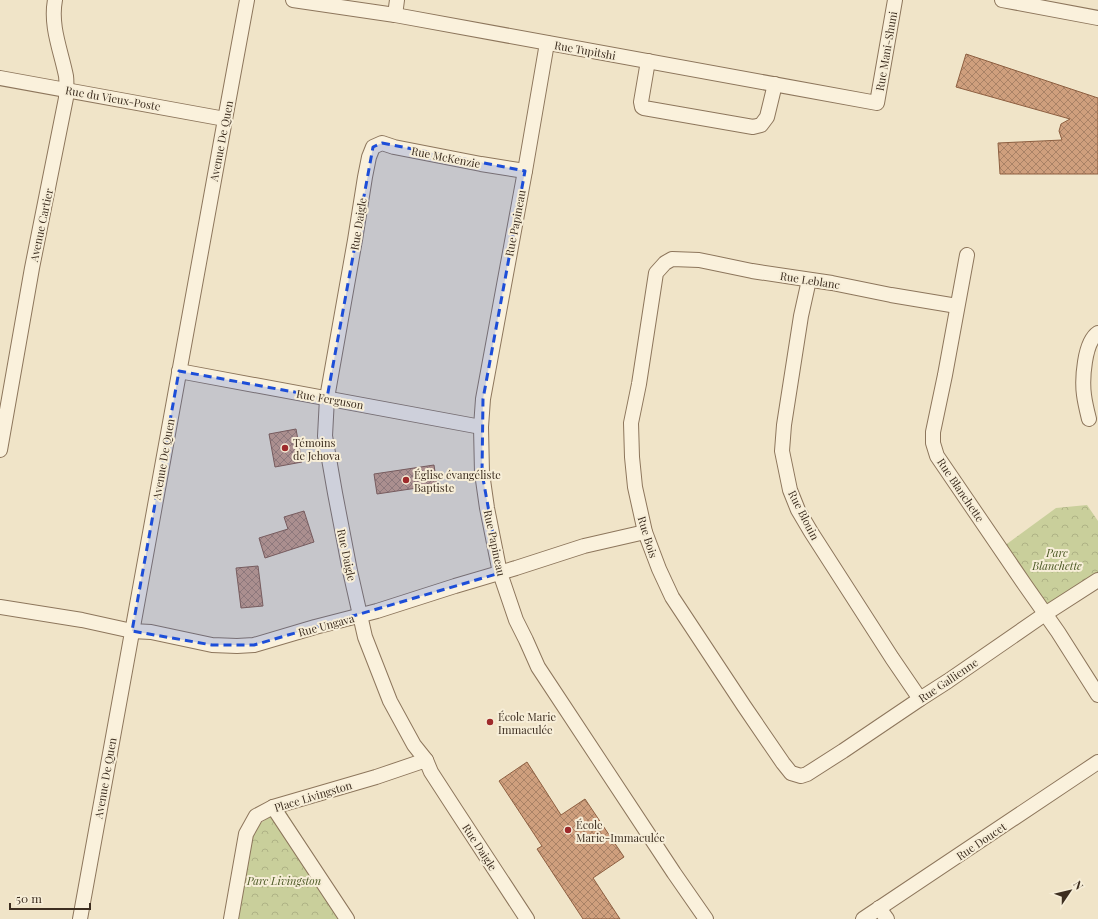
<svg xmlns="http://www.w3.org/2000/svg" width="1098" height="919" font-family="'Playfair Display',serif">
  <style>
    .park { fill: url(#park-crowns) }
    .building { fill: url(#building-cross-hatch); stroke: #8d5f41 }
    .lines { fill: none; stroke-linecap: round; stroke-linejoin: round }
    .minor-casing { stroke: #8d765c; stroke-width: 16 }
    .minor { stroke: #faf1dc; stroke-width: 14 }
    .marked { fill: #1d4ed8; fill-opacity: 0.2; stroke: #1d4ed8; stroke-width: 3; stroke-dasharray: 8 5; stroke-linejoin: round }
    .poi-dot { fill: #9e2a2b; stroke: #f7eed8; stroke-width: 1.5 }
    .labels { text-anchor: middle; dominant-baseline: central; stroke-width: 4; stroke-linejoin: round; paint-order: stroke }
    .street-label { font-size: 11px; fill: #3d2e20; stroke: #f7eed8 }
    .poi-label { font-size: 11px; fill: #3d2e20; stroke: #f7eed8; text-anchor: start }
    .park-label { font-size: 11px; font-style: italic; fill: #4d5a26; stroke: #f7eed8 }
  </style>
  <defs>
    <pattern id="park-crowns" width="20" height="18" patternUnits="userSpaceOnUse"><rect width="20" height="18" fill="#c9cf9b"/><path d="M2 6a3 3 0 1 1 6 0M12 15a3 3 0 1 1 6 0" fill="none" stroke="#aeb285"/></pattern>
    <pattern id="building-cross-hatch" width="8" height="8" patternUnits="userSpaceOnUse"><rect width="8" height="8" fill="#cf9f7d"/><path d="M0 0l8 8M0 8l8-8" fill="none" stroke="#a98266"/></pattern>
  </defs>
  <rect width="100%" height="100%" fill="#f0e4c8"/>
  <g class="park">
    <path d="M1087,505L1098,521V580L1043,616L1000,549L1056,508Z"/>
    <path d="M283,807L354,919H238L254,828Z"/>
  </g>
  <g class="building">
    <path d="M966,54L1098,98V174H1000L998,143L1062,140L1059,131L1061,124L1070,119L956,87Z"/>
    <path d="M296,429L302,462L275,467L269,434Z"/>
    <path d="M434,465L437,485L377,494L374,474Z"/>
    <path d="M304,511L314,542L265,558L259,538L288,529L284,517Z"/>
    <path d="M258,566L263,606L241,608L236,568Z"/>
    <path d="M527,762L561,815L585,799L624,857L593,878L620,919H583L537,849L542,846L499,781Z"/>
  </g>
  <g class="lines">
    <defs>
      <g id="minor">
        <path d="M293,0L395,15L877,103L895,0"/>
        <path d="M1002,0L1098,18"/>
        <path d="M395,15L397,0"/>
        <path d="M547,43L525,171L483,399L481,427L482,473L487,508L500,573L516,620L526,640L538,667L674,873L706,919"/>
        <path d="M648,61L641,102L642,107L644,108L753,127L761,125L767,117L775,84"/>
        <path d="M0,78L225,119"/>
        <path d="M525,171L481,164L394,147L382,143L373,147L369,157L365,177L355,240L327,398L325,436L335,493L350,571L365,637L390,701L414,745L426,760L431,772L455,809L527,919"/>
        <path d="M967,255L945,375L933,432V443L937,456L1025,585L1058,632L1098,695"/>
        <path d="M809,280L801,316L784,425L782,451L790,490L798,510L811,532L892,658L920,699"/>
        <path d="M957,306L891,295L832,283L752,271L699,260L672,259L665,263L656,273L639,384L631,423L632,457L635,487L645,532L659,569L672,597L744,706L783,763L791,773L801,776L807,774L843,751L920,699L948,681L1045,614L1098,580"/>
        <path d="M179,371L481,427"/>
        <path d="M1089,419C1087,411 1085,403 1084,395C1082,380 1084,342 1098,333"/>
        <path d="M0,450L32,268L66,98C66,91 67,83 66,76C61,51 50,26 55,0"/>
        <path d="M0,607L82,620L132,631L151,632L212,645L237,646L254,645L315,627L377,611L455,586L516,568L584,546L645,532"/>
        <path d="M273,807L347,919"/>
        <path d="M879,908L887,919"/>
        <path d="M80,919L224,125L247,0"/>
        <path d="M231,919L246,834L256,816L273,807L376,777L426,760"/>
        <path d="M863,919L1098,762"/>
      </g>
    </defs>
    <use href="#minor" class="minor-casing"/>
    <use href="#minor" class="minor"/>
  </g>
  <path class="marked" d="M382,143L525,171L483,399L482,473L500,573L254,645H212L132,631L179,371L327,398L373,147Z"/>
  <g class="poi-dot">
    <circle cx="285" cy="448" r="4"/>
    <circle cx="406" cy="480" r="4"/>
    <circle cx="490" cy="722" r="4"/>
    <circle cx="568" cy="830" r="4"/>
  </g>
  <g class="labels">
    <g class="street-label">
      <text transform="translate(585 50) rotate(10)">Rue Tupitshi</text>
      <text transform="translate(886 51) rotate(-80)">Rue Mani-Shuni</text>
      <text transform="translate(113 98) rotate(10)">Rue du Vieux-Poste</text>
      <text transform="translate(221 141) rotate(-79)">Avenue De Quen</text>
      <text transform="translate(446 157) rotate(11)">Rue McKenzie</text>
      <text transform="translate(515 223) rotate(-79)">Rue Papineau</text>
      <text transform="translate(358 224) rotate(-81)">Rue Daigle</text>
      <text transform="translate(41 225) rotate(-78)">Avenue Cartier</text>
      <text transform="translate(810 280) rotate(9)">Rue Leblanc</text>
      <text transform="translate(330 399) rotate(10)">Rue Ferguson</text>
      <text transform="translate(163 459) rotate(-80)">Avenue De Quen</text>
      <text transform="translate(961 490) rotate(56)">Rue Blanchette</text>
      <text transform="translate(804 515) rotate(63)">Rue Blouin</text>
      <text transform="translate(648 537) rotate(73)">Rue Bois</text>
      <text transform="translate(495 543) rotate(78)">Rue Papineau</text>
      <text transform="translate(347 555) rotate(78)">Rue Daigle</text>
      <text transform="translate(326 625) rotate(-15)">Rue Ungava</text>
      <text transform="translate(948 680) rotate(-34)">Rue Gallienne</text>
      <text transform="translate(105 778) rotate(-80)">Avenue De Quen</text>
      <text transform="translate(313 796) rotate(-17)">Place Livingston</text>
      <text transform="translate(981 841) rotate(-34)">Rue Doucet</text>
      <text transform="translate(480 847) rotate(57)">Rue Daigle</text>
    </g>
    <g class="poi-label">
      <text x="293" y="442">Témoins<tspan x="293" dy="13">de Jehova</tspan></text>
      <text x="414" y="474">Église évangéliste<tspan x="414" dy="13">Baptiste</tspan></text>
      <text x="498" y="716">École Marie<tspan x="498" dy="13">Immaculée</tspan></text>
      <text x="576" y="824">École<tspan x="576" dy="13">Marie-Immaculée</tspan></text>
    </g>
    <g class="park-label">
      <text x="1057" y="552">Parc<tspan x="1057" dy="13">Blanchette</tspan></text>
      <text x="284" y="880">Parc Livingston</text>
    </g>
  </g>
  <g transform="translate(1070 891) rotate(55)" stroke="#f7eed8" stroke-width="3" paint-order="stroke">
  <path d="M0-3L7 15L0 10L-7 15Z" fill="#3d2e20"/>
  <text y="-6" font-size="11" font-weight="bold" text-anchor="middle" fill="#3d2e20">N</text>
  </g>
  <path d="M10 903v6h80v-6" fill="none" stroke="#3d2e20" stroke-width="2"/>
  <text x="16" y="903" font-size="12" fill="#3d2e20" stroke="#f7eed8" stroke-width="3" paint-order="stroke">50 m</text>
</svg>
